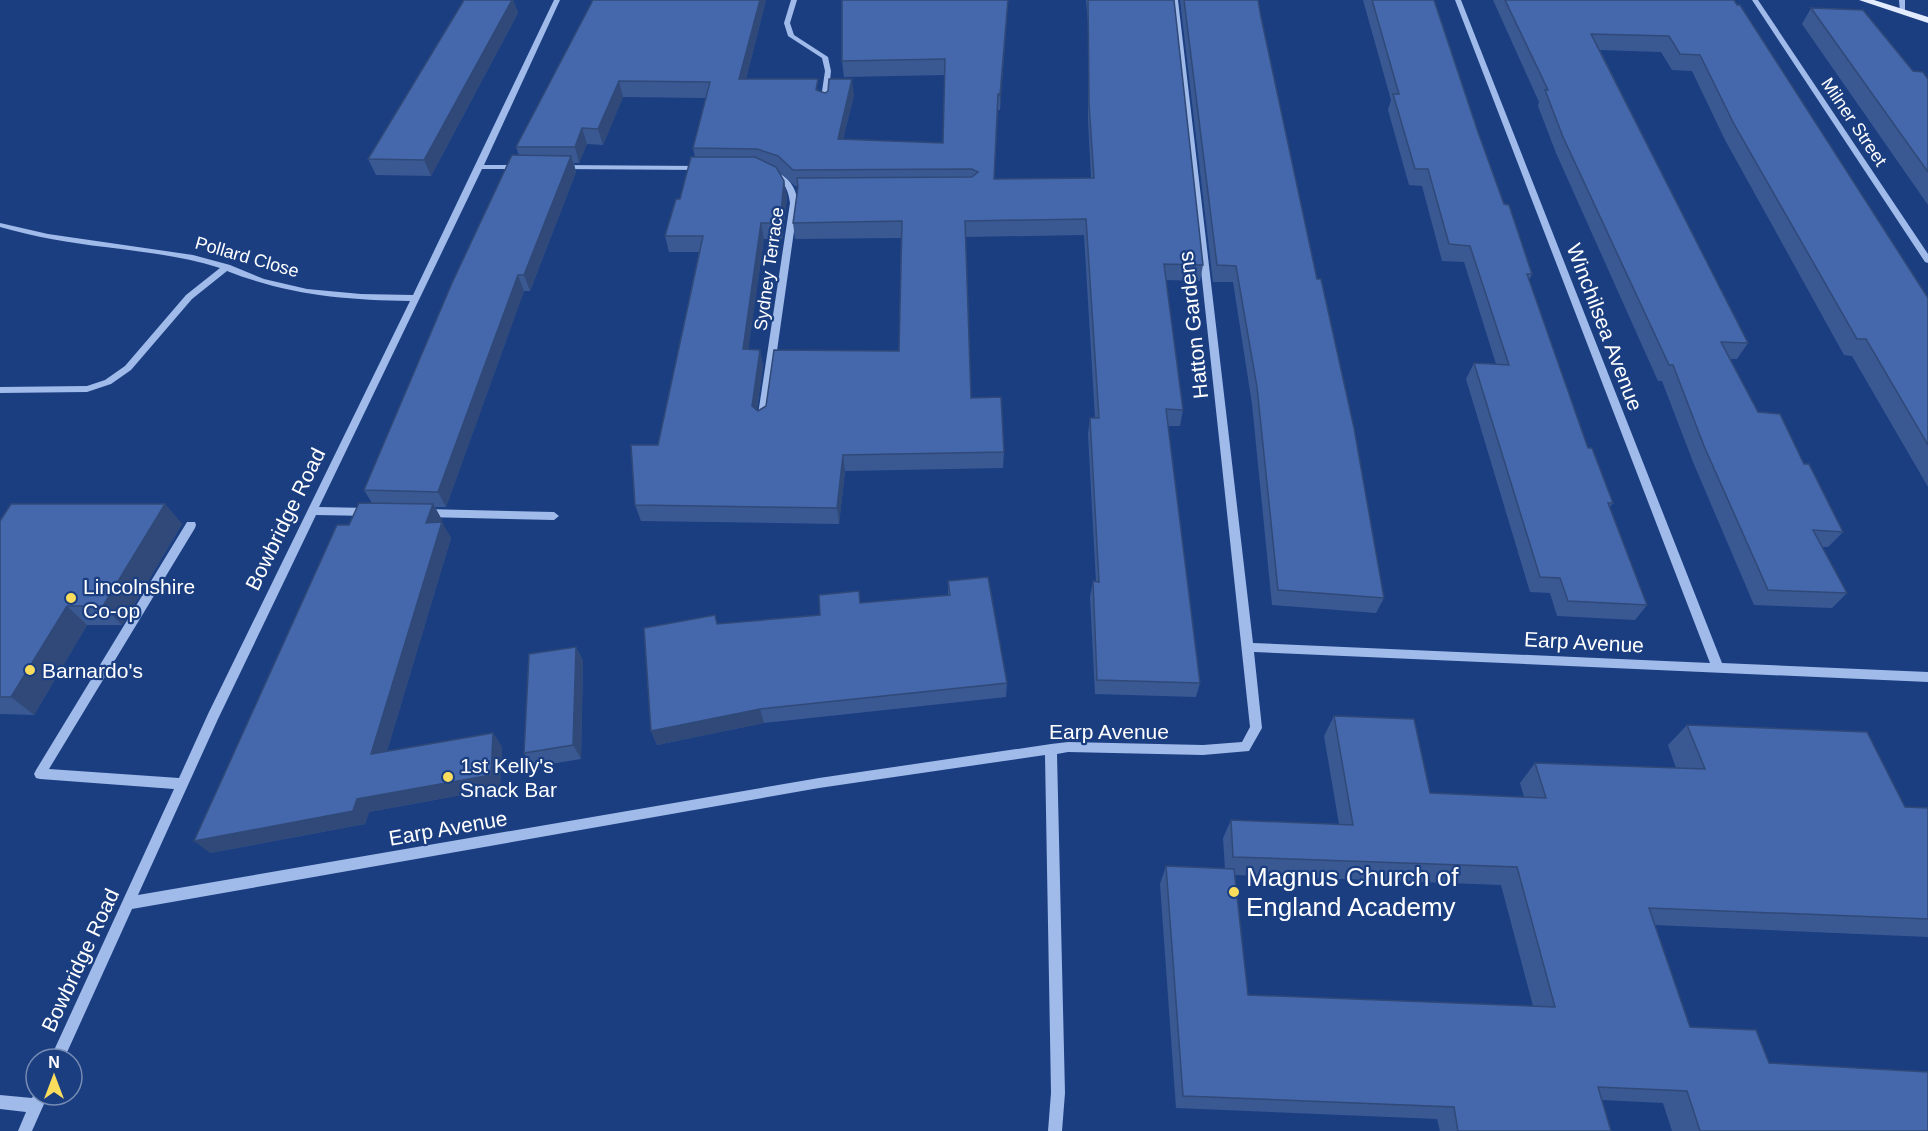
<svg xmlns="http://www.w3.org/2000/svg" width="1928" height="1131" font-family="Helvetica,sans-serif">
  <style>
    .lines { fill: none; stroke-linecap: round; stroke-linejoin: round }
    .minor { fill: #a0baea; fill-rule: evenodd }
    .major { fill: #e3ebfe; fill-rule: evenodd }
    .wall { fill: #3a5993; fill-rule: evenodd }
    .shaded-wall { fill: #304978 }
    .building { fill: #4468ab; stroke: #304978; stroke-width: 1.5 }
    .poi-dot { fill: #fbdd5d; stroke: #1b3e81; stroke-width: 2 }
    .labels { text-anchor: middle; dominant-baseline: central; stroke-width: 4.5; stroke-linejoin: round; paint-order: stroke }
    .far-street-label { font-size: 18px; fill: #fff; stroke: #1b3e81 }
    .street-label { font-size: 21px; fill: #fff; stroke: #1b3e81 }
    .poi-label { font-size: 21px; fill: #fff; stroke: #1b3e81; text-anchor: start }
    .near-poi-label { font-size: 26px; fill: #fff; stroke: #1b3e81; text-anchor: start }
  </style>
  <rect width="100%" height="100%" fill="#1b3e81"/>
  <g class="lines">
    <g class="minor">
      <path d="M554,0H560L484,165H521L525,167L521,169H482L319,507L369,508L374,512L369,516L316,515L218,719L138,895L819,778L1051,744L1068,742L1203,745L1242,742L1250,727L1172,0H1178L1253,643L1710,663L1455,0H1461L1722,663L1928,672V682L1254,652L1262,728L1249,751L1203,755L1068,752L1057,754L1065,1093L1062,1131H1048L1051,1093L1045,755L819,788L132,909L64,1059H50L174,789L40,779L36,778L34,774L36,770L187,522H195L196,525L195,528L49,769L179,778L208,714L410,301C345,300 288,295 227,271L192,299L131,370L111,384L87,392L0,393V387L87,386L105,380L125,366L186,295L220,268C183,256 144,252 105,247C70,243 35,237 0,227V223L48,234L193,255L230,265L264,279L307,289L361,294L413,295Z"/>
      <path d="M791,0H797L790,23L794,35L828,57L831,71L827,107L820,105L825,71L822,58L788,36L784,23Z"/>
      <path d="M1752,0H1758L1928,254V263L1925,262Z"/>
      <path d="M1899,0H1905V13L1900,12Z"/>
      <path d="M558,165L701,166L705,168L701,170L561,169H558Z"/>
      <path d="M767,171C786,171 796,186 798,203L767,421L762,424L757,421L790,203C788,187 783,179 767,175Z"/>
      <path d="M424,509L554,512L559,516L554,520L424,517L419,513Z"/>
      <path d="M36,1090V1095H48L32,1131H18L26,1112L0,1109V1095L32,1098Z"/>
    </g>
    <path class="major" d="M1859,0H1874L1928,17V23Z"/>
  </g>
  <g class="wall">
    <path d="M464,0H513L518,13L431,176L376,175L368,159Z"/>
    <path d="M593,0H766L746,79L819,91L825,93L854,95L843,139L943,143L945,75L844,77L842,61V0H1008L1000,110H998L994,179L1091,178L1088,120V24L1086,0H1174L1203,265L1200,281L1166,280L1183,410L1180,426H1168L1200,683L1196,697L1095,694L1090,597L1093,581L1096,582L1088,434L1090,418H1095L1084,235L965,237L971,398L1004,452L1003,468L845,471L839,524L641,521L635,505L658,445L699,252H669L665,236L680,199L695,157L693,148L706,98L623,97L603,145L587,144L579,163H574L576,172L530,291H524L446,507H435L442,520L441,522L451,538L387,751L493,733L502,747L500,788L369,812L365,824L210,853L349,525L372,503L364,490L519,155L516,147ZM779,172L795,186H798L793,223L795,239L901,238L899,351L758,411L757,410L763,366L760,350L748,349L764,239H782L787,197L784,181Z"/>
    <path d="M1180,0H1258L1261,17L1384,598L1376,613L1272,605L1252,404L1233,282H1213Z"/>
    <path d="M1363,0H1434L1478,132L1504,204L1532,274L1529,280L1588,448L1613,503L1610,507L1647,605L1635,620L1557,616L1550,593L1530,592L1466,379L1474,363L1496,364L1464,262L1442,261L1422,186L1409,185L1388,110L1391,100Z"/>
    <path d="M1493,0H1734L1928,298V487L1852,356L1844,355L1725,140L1692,71L1672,70L1661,52L1600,50L1748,343L1737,359H1730L1758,412L1804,464L1843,532L1828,547H1822L1847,593L1832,608L1754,605L1693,462L1662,381H1658L1556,153L1538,106L1539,102Z"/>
    <path d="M1811,8L1913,71L1928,79V205L1802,24Z"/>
    <path d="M165,504L182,524L122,625H87L34,715L0,714V521Z"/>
    <path d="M948,581L1007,683L1006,697L764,723L657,745L651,731L718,624L820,615L859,591L860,603L948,595Z"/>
    <path d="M576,647L583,661L581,759L532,767L524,753Z"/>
    <path d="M1334,716L1430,793L1524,797L1520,783L1535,763L1676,768L1668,745L1687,725L1905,807L1928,808V937L1655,925L1690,1027L1769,1063L1928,1131H1672L1663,1103L1602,1100L1611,1131H1440L1437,1119L1176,1108L1160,884L1166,866L1225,869L1223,838L1231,820L1339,824L1324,736ZM1235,875L1501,885L1533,1006L1248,995Z"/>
  </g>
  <g class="shaded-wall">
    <path d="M512,0H513L518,13L431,176L424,160Z"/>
    <path d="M760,0H766L742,95L739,79Z"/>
    <path d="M1008,0L1000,110V95Z"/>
    <path d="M852,79L854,95L839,155L838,139Z"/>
    <path d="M619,81L623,97L603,145L598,129Z"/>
    <path d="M582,128L587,144L579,163L575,147Z"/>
    <path d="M571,156L576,172L530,291L524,275Z"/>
    <path d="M784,181L787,197L782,239L780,223Z"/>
    <path d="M761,223L764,239L746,366L743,349Z"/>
    <path d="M518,275L524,291L446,507L438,492Z"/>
    <path d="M760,350L763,366L755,422L752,406Z"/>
    <path d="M843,455L845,471L839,524L837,508Z"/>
    <path d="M165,504L182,524L122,625L103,606Z"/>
    <path d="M433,504L442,520L435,538L426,523Z"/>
    <path d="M442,522L451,538L382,768L371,754Z"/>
    <path d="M67,606L87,625L34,715L11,697Z"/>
    <path d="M576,647L583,661L581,759L573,745Z"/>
    <path d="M760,709L764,723L657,745L651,731Z"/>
    <path d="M493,733L502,747L500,788L369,812L365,824L210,853L194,841L357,799Z"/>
  </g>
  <g class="building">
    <path d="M464,0H512L424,160L368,159Z"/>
    <path d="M593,0H760L739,79H818L816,90L825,93L828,91L829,79H852L838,139L943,143L945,59L842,61V0H1008L1000,95L998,94L994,179L1094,178L1089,104L1088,0H1174L1203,265L1164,264L1183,410L1166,409L1200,683L1097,680L1093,581L1099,582L1090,418H1099L1086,219L965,221L971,398L1001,397L1004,452L843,455L837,508L635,505L631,445H658L703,236H665L676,199H680L691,157H755L776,167L784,181L780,223H761L743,349L760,350L752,406L758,411L766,406L774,350L899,351L902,221L793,223L798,187L797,178L972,177L978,172L972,169L793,170L778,156L757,149L693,148L710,82L619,81L598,129L582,128L575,147H516Z"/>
    <path d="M1184,0H1258L1261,17L1317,279H1321L1354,428L1384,598L1278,590L1257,387L1236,266L1217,265Z"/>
    <path d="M1372,0H1434L1478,132L1504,204L1509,205L1532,274H1527L1588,448H1592L1613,503H1608L1647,605L1568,601L1560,578L1540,577L1474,363L1509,365L1470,246L1449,244L1428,169H1415L1393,94H1399Z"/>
    <path d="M1505,0H1734L1737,5H1740L1928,298V445L1866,339H1857L1734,124L1700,55L1680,54L1669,36L1591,34L1748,343L1721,342L1758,412L1780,414L1804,464H1809L1843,532L1813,530L1847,593L1768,590L1704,446L1673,365H1669L1563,137L1545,90H1548Z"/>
    <path d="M1811,8L1863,10L1913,71L1923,72L1928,79V172Z"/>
    <path d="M512,155L571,156L524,275H518L438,492L364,490L452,283Z"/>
    <path d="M359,503L433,504L426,523L442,522L371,754L493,733L491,775L357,799L353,811L194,841L337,525H349Z"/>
    <path d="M11,504H165L103,606H67L11,697H0V521Z"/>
    <path d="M988,577L1007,683L760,709L651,731L644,628L715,615L717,624L820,615L819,595L859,591L860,603L950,595L948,581Z"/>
    <path d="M576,647L573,745L524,753L529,654Z"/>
    <path d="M1334,716L1414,719L1430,793L1546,798L1535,763L1705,769L1687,725L1867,732L1905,807L1928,808V919L1649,908L1690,1027L1756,1030L1769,1063L1928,1072V1131H1700L1687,1091L1598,1087L1611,1131H1458L1454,1107L1183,1096L1166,866L1234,869L1248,995L1555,1007L1517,867L1233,857L1231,820L1353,825Z"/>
  </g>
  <g class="poi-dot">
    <circle cx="71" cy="598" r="6"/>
    <circle cx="30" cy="670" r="6"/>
    <circle cx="448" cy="777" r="6"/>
    <circle cx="1234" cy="892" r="6"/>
  </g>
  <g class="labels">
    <g class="far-street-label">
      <text transform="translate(1854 122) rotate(56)">Milner Street</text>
      <text transform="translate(247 257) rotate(16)">Pollard Close</text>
      <text transform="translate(769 269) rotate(-82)">Sydney Terrace</text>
    </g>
    <g class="street-label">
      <text transform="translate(1193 325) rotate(-96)">Hatton Gardens</text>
      <text transform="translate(1605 327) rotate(69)">Winchilsea Avenue</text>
      <text transform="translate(285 519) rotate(-64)">Bowbridge Road</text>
      <text transform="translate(1584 642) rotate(3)">Earp Avenue</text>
      <text x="1109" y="731">Earp Avenue</text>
      <text transform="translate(448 828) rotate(-10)">Earp Avenue</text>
      <text transform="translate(80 960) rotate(-65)">Bowbridge Road</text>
    </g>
    <g class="poi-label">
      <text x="83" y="586">Lincolnshire<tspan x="83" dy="24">Co-op</tspan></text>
      <text x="42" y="670">Barnardo's</text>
      <text x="460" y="765">1st Kelly's<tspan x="460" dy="24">Snack Bar</tspan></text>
    </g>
    <g class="near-poi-label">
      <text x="1246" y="877">Magnus Church of<tspan x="1246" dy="30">England Academy</tspan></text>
    </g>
  </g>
  <g transform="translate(54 1077)"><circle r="28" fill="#1b3e81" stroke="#768bb3" stroke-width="1.5"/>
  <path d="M0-4.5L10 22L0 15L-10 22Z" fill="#fbdd5d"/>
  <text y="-9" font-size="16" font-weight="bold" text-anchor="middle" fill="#ffffff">N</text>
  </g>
</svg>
